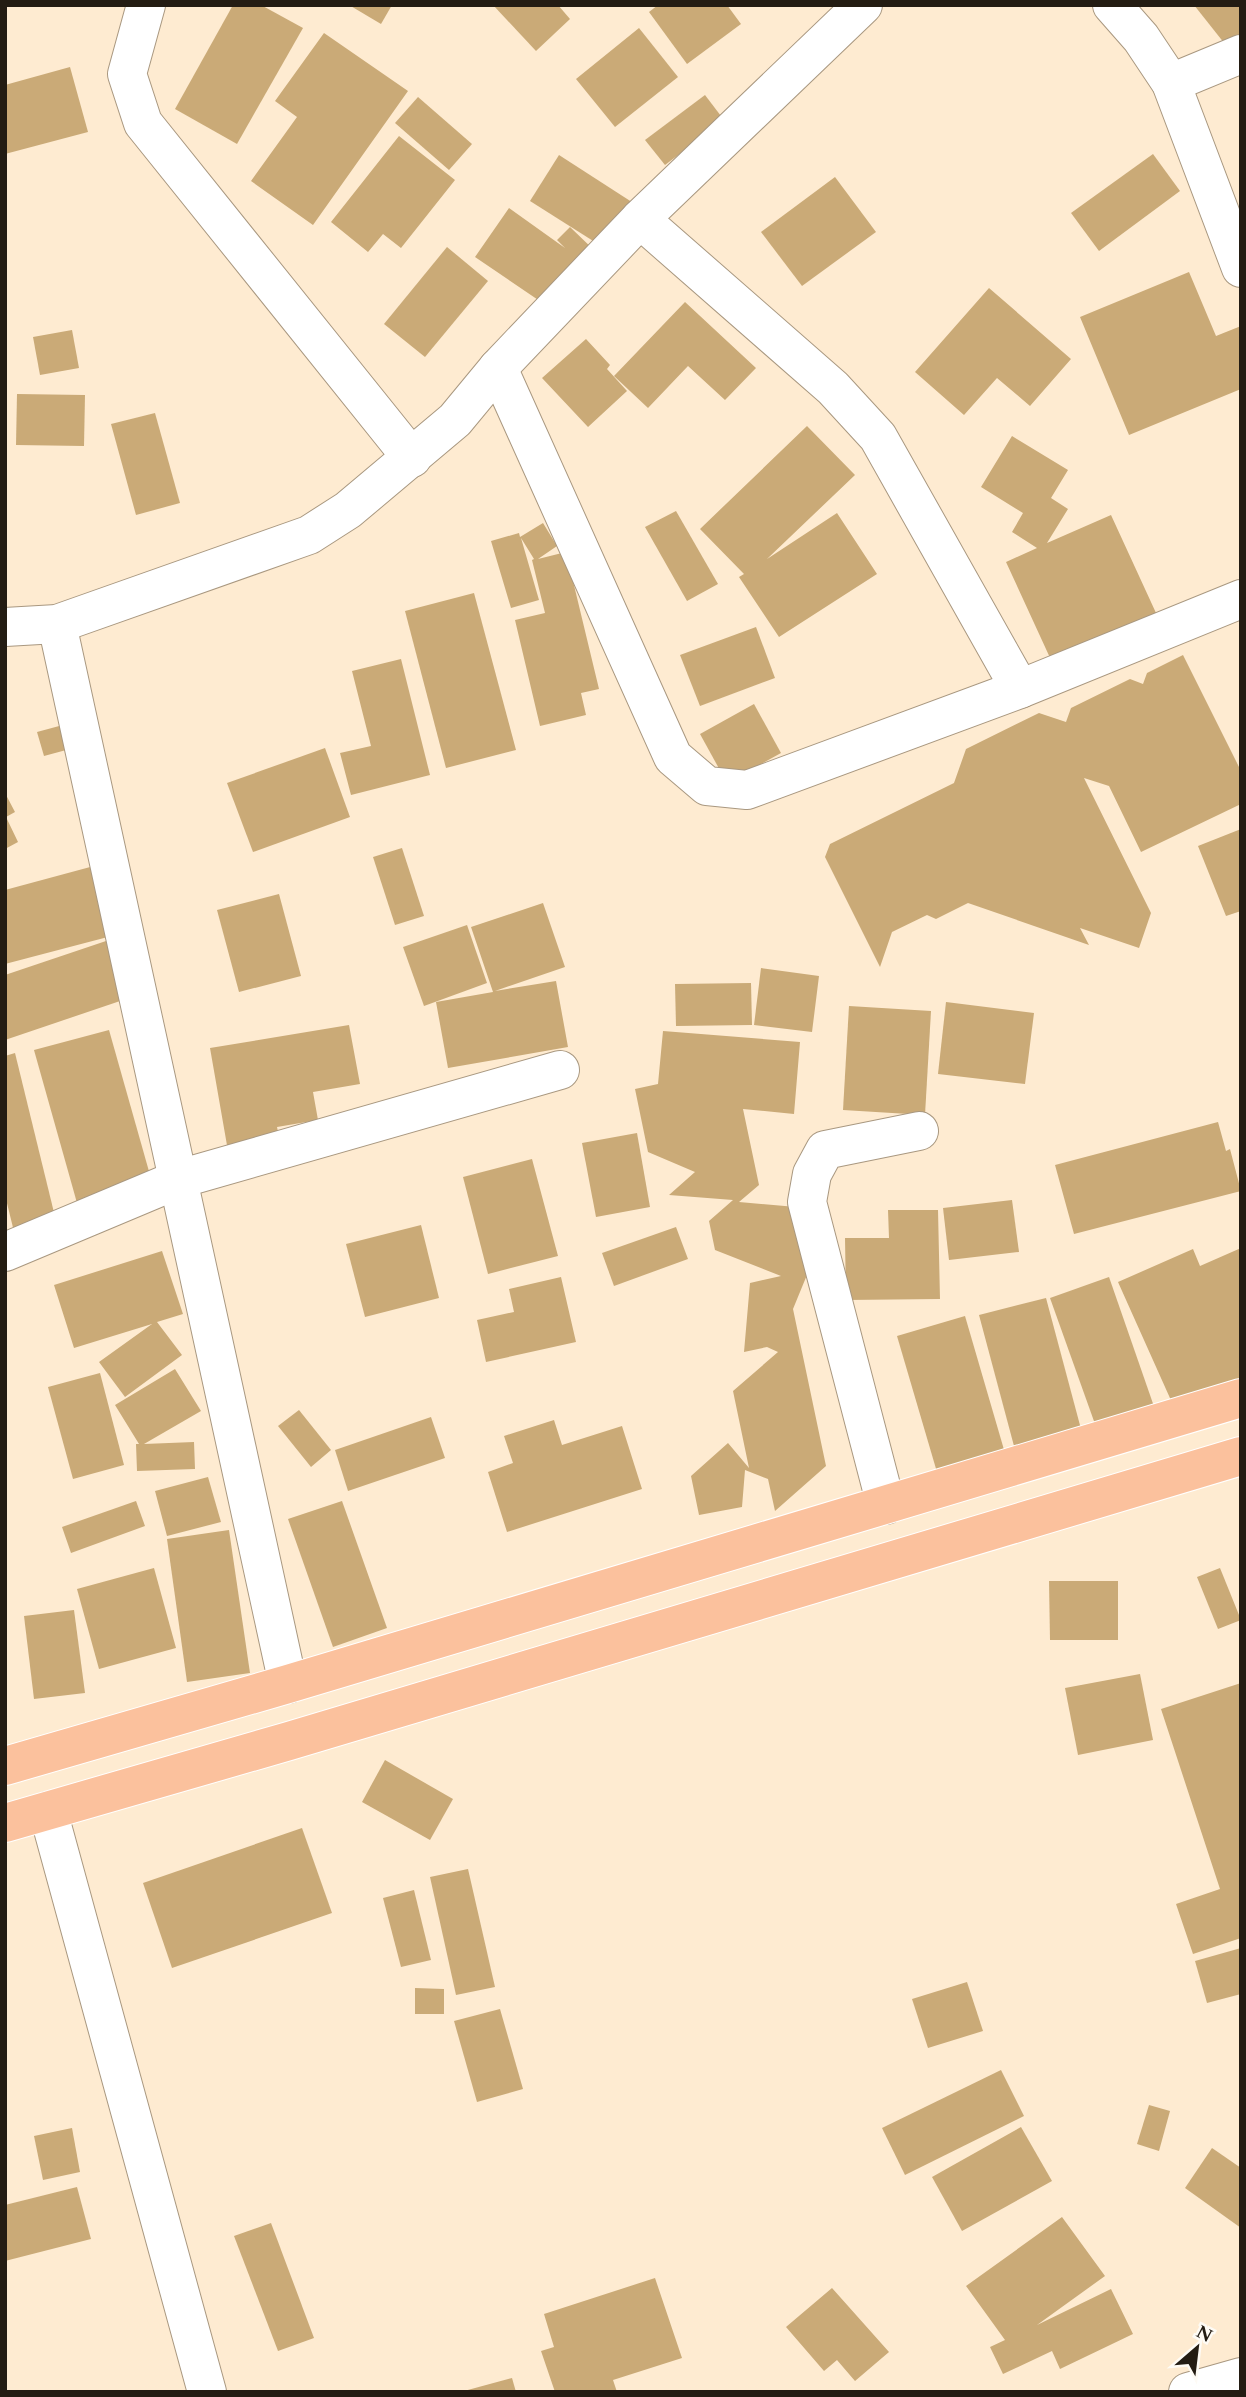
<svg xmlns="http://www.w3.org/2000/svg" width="1246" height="2397" font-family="Spectral,serif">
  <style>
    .building { fill: #caaa77 }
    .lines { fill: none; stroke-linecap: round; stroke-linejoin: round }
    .minor-casing { stroke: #a99880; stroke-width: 40 }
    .major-casing { stroke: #fff; stroke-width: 40 }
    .minor { stroke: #fff; stroke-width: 38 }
    .major { stroke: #fbc19d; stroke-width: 38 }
  </style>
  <rect width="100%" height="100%" fill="#feebd1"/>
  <g class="building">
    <path d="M233,5H261L303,28L237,144L175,109Z"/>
    <path d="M349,5H392L381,24Z"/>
    <path d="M493,5H558L570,19L536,51Z"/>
    <path d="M658,5H727L741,24L687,64L649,12Z"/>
    <path d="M1194,5H1241V54L1236,58Z"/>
    <path d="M639,28L678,77L615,127L576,79Z"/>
    <path d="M324,33L408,91L313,225L251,181L297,117L275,101Z"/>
    <path d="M70,67L88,132L5,154V85Z"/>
    <path d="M705,95L724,120L665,165L645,140Z"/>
    <path d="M418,97L472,144L449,170L395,123Z"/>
    <path d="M399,136L455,180L401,248L383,234L368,252L331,222Z"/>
    <path d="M1153,154L1180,191L1099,251L1071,213Z"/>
    <path d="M559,155L638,206L609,251L530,201Z"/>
    <path d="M835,177L876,232L802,286L761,232Z"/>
    <path d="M509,208L565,248L557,240L570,227L595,251L553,310L475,257Z"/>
    <path d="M447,247L488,281L425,357L384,324Z"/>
    <path d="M1189,272L1216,336L1241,326V389L1129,435L1080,317Z"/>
    <path d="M989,288L1071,359L1030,406L997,378L964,415L915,372Z"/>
    <path d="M685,302L756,368L725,400L688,366L648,408L614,376Z"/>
    <path d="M72,330L79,368L40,375L33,337Z"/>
    <path d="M586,339L610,365L607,369L627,391L588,427L542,378Z"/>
    <path d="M17,394L85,395L84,446L16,445Z"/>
    <path d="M155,413L180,503L136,515L111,424Z"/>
    <path d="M807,426L855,475L767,559L837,513L877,574L779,637L739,577L744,574L700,529Z"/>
    <path d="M1012,436L1068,470L1051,498L1068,509L1047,543L1111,515L1162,626L1057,673L1006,562L1037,548L1012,532L1023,513L981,487Z"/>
    <path d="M676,511L718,584L687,601L645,527Z"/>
    <path d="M543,523L557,546L538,559L566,552L599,689L581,693L586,715L540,726L515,620L545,613L532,560L534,559L521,538L539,600L511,608L491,541L519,533L520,537Z"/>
    <path d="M474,593L516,750L446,768L405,611Z"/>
    <path d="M756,627L775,678L700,706L680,655Z"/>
    <path d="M1183,655L1241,771V804L1141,852L1109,786L1084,778L1151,913L1139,948L1080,928L1089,945L968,903L936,919L927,915L892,932L880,967L825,857L830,844L954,783L966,749L1039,713L1066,722L1071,708L1130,679L1143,684L1147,673Z"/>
    <path d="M401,659L430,775L351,795L340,753L371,746L352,671Z"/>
    <path d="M754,704L781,753L727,783L700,734Z"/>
    <path d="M74,722L81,746L44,756L37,732Z"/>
    <path d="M325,748L350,817L253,852L227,783Z"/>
    <path d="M5,793L15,812L6,817L18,842L5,849Z"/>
    <path d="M1241,829V911L1226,916L1198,846Z"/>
    <path d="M402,848L424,916L395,925L373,857Z"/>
    <path d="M105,863L123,933L5,964V890Z"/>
    <path d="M279,894L301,976L239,992L217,910Z"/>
    <path d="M543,903L565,967L495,991L556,981L568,1047L448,1068L436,1002L493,992L471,927Z"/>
    <path d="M467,925L487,983L424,1006L403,947Z"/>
    <path d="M106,941L126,999L5,1040V975Z"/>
    <path d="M761,968L819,976L812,1032L754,1025Z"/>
    <path d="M751,983L752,1025L676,1026L675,984Z"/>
    <path d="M946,1002L1034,1013L1025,1084L938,1074Z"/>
    <path d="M849,1006L931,1011L925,1115L843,1110Z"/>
    <path d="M349,1025L360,1084L313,1092L318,1120L277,1127L280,1141L228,1151L210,1048Z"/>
    <path d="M109,1030L152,1182L77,1203L34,1050Z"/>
    <path d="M663,1031L800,1042L794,1114L743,1109L759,1185L739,1202L796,1207L809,1270L793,1309L826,1466L775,1511L768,1479L745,1470L742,1507L699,1515L691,1476L728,1443L749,1468L733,1391L778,1352L767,1347L744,1352L750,1283L781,1276L715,1250L709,1221L733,1200L669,1195L695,1172L648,1152L635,1089L658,1084Z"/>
    <path d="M15,1053L59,1233L17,1244L5,1195V1056Z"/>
    <path d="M1218,1122L1226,1151L1230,1149L1241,1191L1074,1234L1055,1165Z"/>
    <path d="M637,1133L650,1207L596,1217L582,1143Z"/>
    <path d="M532,1159L558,1256L488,1274L463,1177Z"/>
    <path d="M1012,1200L1019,1252L949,1260L943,1208Z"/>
    <path d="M888,1210H938L940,1299L846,1300L845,1238H889Z"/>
    <path d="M421,1225L439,1298L365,1317L346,1244Z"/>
    <path d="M676,1227L688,1259L614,1286L602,1253Z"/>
    <path d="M1241,1248V1389L1178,1416L1118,1282L1193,1249L1200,1266Z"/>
    <path d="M162,1251L183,1314L157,1322L182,1355L125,1397L99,1362L152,1324L74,1348L54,1285Z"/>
    <path d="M561,1277L576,1342L486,1362L477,1320L514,1312L509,1289Z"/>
    <path d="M1109,1277L1158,1418L1100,1438L1050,1298Z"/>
    <path d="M1046,1298L1085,1444L1018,1461L979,1315Z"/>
    <path d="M965,1316L1007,1460L939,1479L897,1336Z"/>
    <path d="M175,1369L201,1411L144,1444L194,1442L195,1469L137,1471L136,1444H139L115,1405Z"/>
    <path d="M100,1373L124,1465L73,1479L48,1387Z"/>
    <path d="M299,1410L331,1450L311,1467L278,1426Z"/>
    <path d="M431,1417L445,1458L348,1491L335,1450Z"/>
    <path d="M554,1420L562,1445L622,1426L642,1489L507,1532L488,1472L513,1463L504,1436Z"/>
    <path d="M208,1477L221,1522L167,1536L155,1491Z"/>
    <path d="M136,1501L145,1526L71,1553L62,1527Z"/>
    <path d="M342,1501L387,1628L333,1647L288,1519Z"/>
    <path d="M229,1530L250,1673L187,1682L167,1539Z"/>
    <path d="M154,1568L176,1648L99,1669L77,1589Z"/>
    <path d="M1220,1568L1241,1620L1218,1629L1197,1577Z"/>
    <path d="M1049,1581H1118V1640H1050Z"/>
    <path d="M74,1610L85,1693L34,1699L24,1616Z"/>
    <path d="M1140,1674L1153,1740L1078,1755L1065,1688Z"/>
    <path d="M1241,1683V1938L1193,1954L1176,1904L1220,1889L1161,1709Z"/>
    <path d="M385,1760L453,1799L430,1840L362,1802Z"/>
    <path d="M302,1828L332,1913L172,1968L143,1883Z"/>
    <path d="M468,1869L495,1987L456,1995L430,1877Z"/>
    <path d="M414,1890L431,1960L401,1967L383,1898Z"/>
    <path d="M1241,1948V1994L1207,2003L1195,1961Z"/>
    <path d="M967,1982L983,2031L928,2048L912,1999Z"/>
    <path d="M415,1988L444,1989V2014H415Z"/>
    <path d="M500,2009L523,2089L477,2102L454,2021Z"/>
    <path d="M1001,2070L1024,2116L905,2175L882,2128Z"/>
    <path d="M1149,2105L1170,2111L1159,2151L1137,2144Z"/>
    <path d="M1021,2127L1052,2181L962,2231L932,2177Z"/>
    <path d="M72,2128L80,2172L43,2180L34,2136Z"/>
    <path d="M1212,2148L1241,2168V2228L1185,2188Z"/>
    <path d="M77,2187L91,2239L5,2261V2205Z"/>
    <path d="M1062,2217L1105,2276L1037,2325L1111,2289L1133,2334L1060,2369L1052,2351L1003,2374L990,2347L1005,2340L966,2286Z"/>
    <path d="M271,2223L314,2338L278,2351L234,2236Z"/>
    <path d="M655,2278L682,2358L613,2380L617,2392H555L541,2351L554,2347L544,2314Z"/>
    <path d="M832,2288L889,2352L855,2381L837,2360L824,2371L786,2327Z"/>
    <path d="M512,2378L516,2392H464V2391Z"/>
  </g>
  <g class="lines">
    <defs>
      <g id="minor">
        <path d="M146,5L127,74L143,123L412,458"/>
        <path d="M1112,5L1141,38L1171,83L1241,268"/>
        <path d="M1171,83L1241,54"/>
        <path d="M640,219L833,388L878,437L1020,689"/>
        <path d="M498,368L673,757L707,786L747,790L1020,689L1241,599"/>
        <path d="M57,624L288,1684"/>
        <path d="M5,627L57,624L309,535L348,510L455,420L498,368L640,219L863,5"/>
        <path d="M5,1252L179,1179L560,1070"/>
        <path d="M886,1505L807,1202L812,1174L825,1150L919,1131"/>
        <path d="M48,1811L207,2392"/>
        <path d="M1188,2392L1241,2377"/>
      </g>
      <g id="major">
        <path d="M5,1766L288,1684L1241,1398"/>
        <path d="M5,1823L289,1741L1241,1456"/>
      </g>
    </defs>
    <use href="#minor" class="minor-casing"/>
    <use href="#major" class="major-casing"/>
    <use href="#minor" class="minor"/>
    <use href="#major" class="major"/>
  </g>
  <rect width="1246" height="2397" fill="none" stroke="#231c13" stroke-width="14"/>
  <g transform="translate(1197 2348) rotate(28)" stroke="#fefbf5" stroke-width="5" paint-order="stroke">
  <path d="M0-5L12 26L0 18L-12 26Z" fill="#231c13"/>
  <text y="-10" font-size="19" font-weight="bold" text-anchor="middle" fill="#231c13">N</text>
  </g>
</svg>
